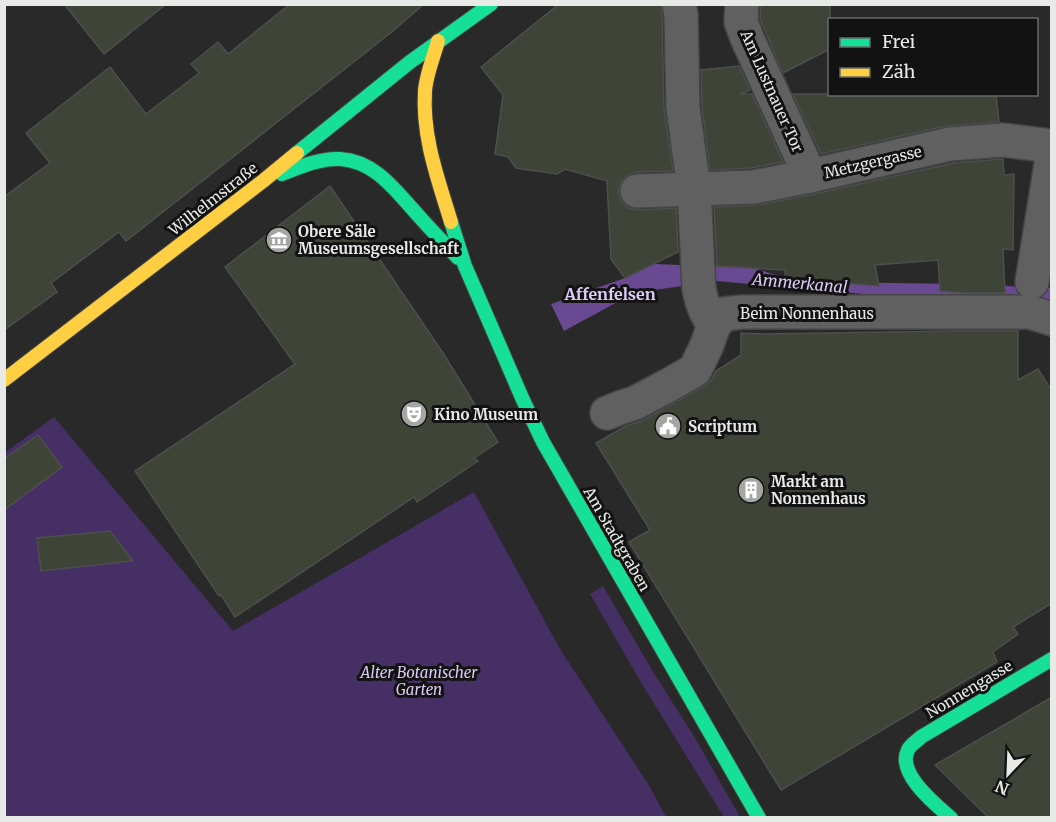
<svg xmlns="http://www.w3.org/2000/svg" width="1056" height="822" font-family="Merriweather,serif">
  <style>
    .green { fill: #462f64 }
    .water { fill: #694a92 }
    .building { fill: #3e4438; stroke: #4e4f4d; stroke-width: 1.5 }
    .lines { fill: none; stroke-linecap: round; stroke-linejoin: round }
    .street-casing { stroke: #444544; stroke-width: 36 }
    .fast-casing { stroke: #444544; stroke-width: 16 }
    .slow-casing { stroke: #444544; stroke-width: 16 }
    .street { stroke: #5f605f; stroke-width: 33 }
    .fast { stroke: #16e098; stroke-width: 14 }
    .slow { stroke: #ffcf43; stroke-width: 14 }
    .labels { text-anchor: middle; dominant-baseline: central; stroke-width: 6; stroke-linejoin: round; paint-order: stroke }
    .street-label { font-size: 15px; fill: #e8eae7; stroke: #111211 }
    .poi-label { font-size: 15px; font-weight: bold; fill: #e8eae7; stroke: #111211; text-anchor: start }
    .park-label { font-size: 15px; font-style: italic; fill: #dacaf6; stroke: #111211 }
    .water-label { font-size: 16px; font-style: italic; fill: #dacaf6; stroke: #111211 }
    .neighbourhood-label { font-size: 16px; font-weight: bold; fill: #ddcef8; stroke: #111211 }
  </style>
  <rect width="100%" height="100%" fill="#282928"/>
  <g class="green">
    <path d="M54,417L233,631L474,492L560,649L650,787L666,817H5L4,453Z"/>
    <path d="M603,586L655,675L694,736L740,817H724L642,684L590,594Z"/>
  </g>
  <path class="water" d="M655,264L754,268L785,278L822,282L962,284L1052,288L1051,302L886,296L716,281L634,293L564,331L551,304L625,278Z"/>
  <g class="building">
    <path d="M64,4H166L104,54Z"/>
    <path d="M290,4H424L393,31L126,241L119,232L51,283L57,292L4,330V197L50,163L26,133L110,67L146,114L199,73L191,64L218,42L228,54Z"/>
    <path d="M559,4H661L662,17L664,109L673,171L636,172L628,175L621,182L618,192L621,201L629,208L638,210L676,208L678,252L625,278L611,259L607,181L565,169L557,174L522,169L516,168L508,157L495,154L503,95L481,67Z"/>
    <path d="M761,4H830V49L783,73L760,19Z"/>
    <path d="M739,66L750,90L740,94H752L783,162L752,168L710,170L702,107L701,70Z"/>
    <path d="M793,94H996L999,122L946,126L821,154Z"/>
    <path d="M1003,159L1004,175L1014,174L1013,250L1003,249L1005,293H966L940,291L938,260L875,265L879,286L785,278V270L717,266L714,207L758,205L814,194L953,163Z"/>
    <path d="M330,186L443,353L498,442L474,458L478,461L417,502L414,497L235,617L221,595L219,596L135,471L295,364L225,267Z"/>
    <path d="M953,331H1018V380L1038,369L1052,391V603L1013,627L1018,634L993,652L997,662L781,790L629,542L650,530L596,443L626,426L644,420L704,386L712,379L716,371L741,355V333L763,334Z"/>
    <path d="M38,435L62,467L4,510V459Z"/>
    <path d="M110,531L133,561L41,571L37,538Z"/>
    <path d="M1052,697V818H989L935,765Z"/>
  </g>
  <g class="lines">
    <defs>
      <g id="street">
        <path d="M679,4L681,15L683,108L694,189L699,289C702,303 705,313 714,325"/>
        <path d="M742,4L741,22L747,38L810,176"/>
        <path d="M637,191L754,187L810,176L950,144L1003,140L1052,146"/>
        <path d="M1032,282L1052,158"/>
        <path d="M607,413L622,407L635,403L669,385L695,370L707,345L714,325L724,314L742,312H1030L1052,319"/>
      </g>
      <g id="fast">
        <path d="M297,153L410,62L491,4"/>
        <path d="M282,174C300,167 320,158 340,159C375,161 395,190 417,214C430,229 444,243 458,258"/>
        <path d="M451,222L465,266L523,400L543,442L759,818"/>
        <path d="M951,818C936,805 896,773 908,750C910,745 917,741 921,737L1052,659"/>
      </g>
      <g id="slow">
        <path d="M438,41C434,56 426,75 425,91C422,137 438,179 451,222"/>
        <path d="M4,380L263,181L297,153"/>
      </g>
    </defs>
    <use href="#street" class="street-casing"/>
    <use href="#fast" class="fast-casing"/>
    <use href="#slow" class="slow-casing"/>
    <use href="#street" class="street"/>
    <use href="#fast" class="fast"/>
    <use href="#slow" class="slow"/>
  </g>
  <defs>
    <symbol id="museum-disc" viewBox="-11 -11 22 22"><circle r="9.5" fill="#a5a6a4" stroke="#111211"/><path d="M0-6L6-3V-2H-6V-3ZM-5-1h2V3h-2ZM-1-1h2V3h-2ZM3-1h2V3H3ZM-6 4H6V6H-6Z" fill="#fff"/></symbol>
    <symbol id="theatre-disc" viewBox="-11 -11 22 22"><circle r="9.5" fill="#a5a6a4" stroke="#111211"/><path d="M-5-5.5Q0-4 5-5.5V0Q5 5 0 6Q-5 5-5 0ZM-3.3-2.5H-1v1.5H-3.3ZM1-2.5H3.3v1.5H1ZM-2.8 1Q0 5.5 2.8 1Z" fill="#fff"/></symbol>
    <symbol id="civic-disc" viewBox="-11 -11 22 22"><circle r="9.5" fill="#a5a6a4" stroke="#111211"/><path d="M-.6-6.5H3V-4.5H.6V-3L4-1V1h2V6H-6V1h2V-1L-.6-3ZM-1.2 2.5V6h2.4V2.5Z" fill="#fff"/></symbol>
    <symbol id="building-disc" viewBox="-11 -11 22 22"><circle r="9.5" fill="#a5a6a4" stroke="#111211"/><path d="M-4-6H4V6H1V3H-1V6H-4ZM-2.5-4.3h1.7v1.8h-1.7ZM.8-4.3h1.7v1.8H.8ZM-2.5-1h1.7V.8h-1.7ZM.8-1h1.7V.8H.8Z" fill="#fff"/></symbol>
  </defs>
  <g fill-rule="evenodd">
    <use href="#museum-disc" x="264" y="225" width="30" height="30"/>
    <use href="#theatre-disc" x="399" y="399" width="30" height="30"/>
    <use href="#civic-disc" x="653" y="411" width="30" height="30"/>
    <use href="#building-disc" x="736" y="475" width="30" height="30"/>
  </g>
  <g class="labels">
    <g class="street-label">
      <text transform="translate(772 91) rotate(66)">Am Lustnauer Tor</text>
      <text transform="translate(873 162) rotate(-13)">Metzgergasse</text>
      <text transform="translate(213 199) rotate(-38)">Wilhelmstraße</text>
      <text x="807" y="313">Beim Nonnenhaus</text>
      <text transform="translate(617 539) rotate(60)">Am Stadtgraben</text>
      <text transform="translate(969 689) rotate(-31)">Nonnengasse</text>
    </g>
    <g class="poi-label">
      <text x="298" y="231">Obere Säle<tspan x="298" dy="17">Museumsgesellschaft</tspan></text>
      <text x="434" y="414">Kino Museum</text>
      <text x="688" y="426">Scriptum</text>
      <text x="771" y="481">Markt am<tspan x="771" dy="17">Nonnenhaus</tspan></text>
    </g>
    <g class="park-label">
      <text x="419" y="672">Alter Botanischer<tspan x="419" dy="17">Garten</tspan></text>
    </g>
    <g class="water-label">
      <text transform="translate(800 283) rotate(5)">Ammerkanal</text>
    </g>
    <g class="neighbourhood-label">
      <text x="610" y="294">Affenfelsen</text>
    </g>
  </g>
  <rect width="1056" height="822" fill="none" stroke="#e8eae7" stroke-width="12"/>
  <rect x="828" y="18" width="210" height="78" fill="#111211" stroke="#676867" stroke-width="1.5"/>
  <rect x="840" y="38" width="30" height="9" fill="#16e098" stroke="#676867" stroke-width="1.5"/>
  <text x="882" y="48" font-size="18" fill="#e8eae7">Frei</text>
  <rect x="840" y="68" width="30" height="9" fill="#ffcf43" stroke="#676867" stroke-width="1.5"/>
  <text x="882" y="78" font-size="18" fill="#e8eae7">Zäh</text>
  <g transform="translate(1008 774) rotate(203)" stroke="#111211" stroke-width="4.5" paint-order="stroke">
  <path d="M0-4.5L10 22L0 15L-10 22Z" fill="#e8eae7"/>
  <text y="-9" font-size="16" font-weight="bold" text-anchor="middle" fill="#e8eae7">N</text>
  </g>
</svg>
